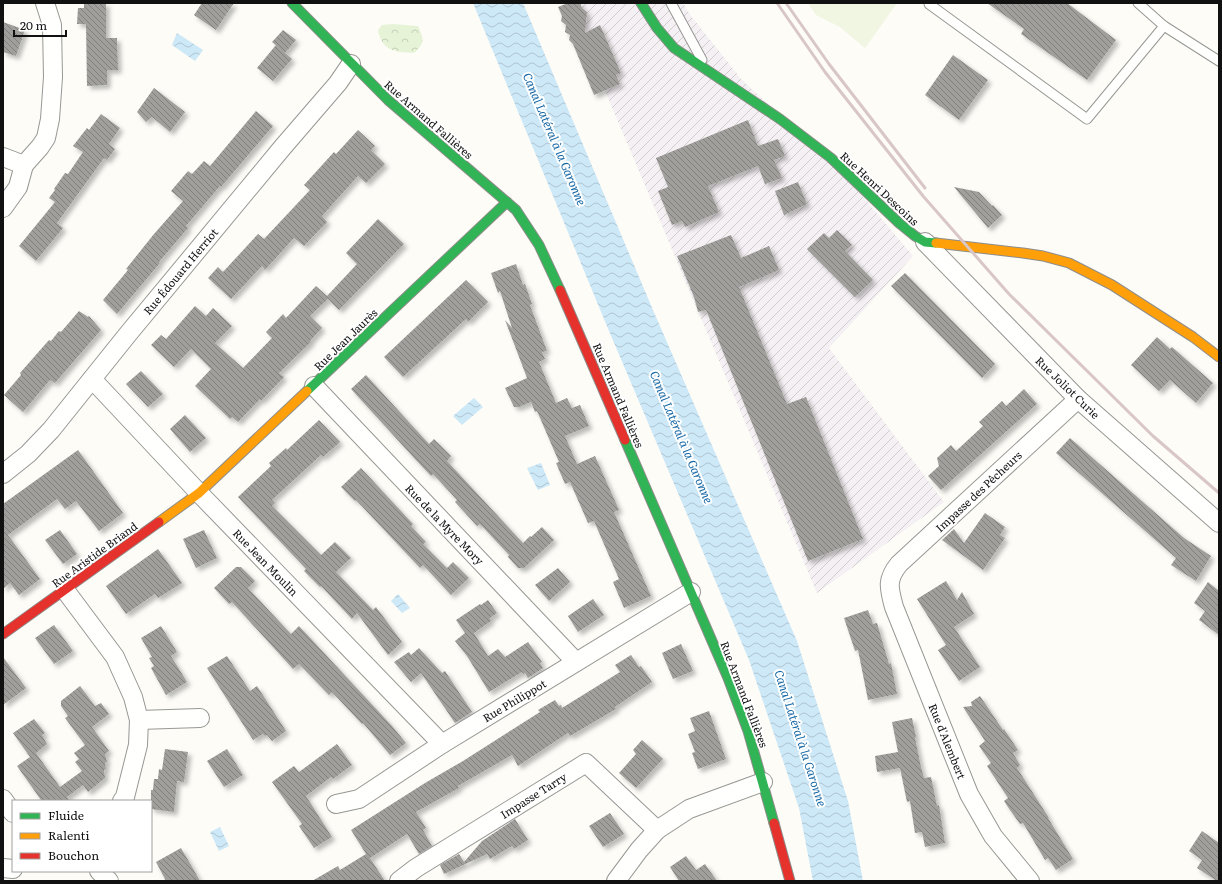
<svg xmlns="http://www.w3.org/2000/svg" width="1222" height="884" font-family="Literata,serif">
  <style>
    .industrial { fill: url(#industrial-furrows) }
    .park { fill: url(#park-crowns) }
    .pitch { fill: #f0f6e1 }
    .water { fill: url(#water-waves) }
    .building { fill: url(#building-back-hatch); filter: url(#shadow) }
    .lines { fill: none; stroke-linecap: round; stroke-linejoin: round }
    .lane-casing { stroke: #979795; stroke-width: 11 }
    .street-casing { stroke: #979795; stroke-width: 20 }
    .fast-casing { stroke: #8e8d8b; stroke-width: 11 }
    .slow-casing { stroke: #8e8d8b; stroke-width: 11 }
    .jam-casing { stroke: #8e8d8b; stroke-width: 11 }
    .lane { stroke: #fffffe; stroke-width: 9 }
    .street { stroke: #fffffe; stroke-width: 18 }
    .fast { stroke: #30b455; stroke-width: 9 }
    .slow { stroke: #ff9f0a; stroke-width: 9 }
    .jam { stroke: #e5322d; stroke-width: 9 }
    .rail { stroke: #d9c6c7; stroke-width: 3 }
    .labels { text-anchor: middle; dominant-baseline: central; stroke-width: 4; stroke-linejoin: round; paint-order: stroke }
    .street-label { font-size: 11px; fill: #111; stroke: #fff }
    .water-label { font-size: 12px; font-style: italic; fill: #1768a6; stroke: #fff }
  </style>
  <defs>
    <pattern id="industrial-furrows" width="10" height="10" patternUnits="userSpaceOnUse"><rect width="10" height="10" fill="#f5f0f3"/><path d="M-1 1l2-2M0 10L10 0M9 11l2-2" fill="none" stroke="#d1cdcf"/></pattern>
    <pattern id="park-crowns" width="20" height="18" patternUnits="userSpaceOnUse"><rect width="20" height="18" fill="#e7f3d7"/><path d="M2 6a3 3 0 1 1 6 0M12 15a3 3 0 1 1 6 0" fill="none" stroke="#c5cfb8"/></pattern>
    <pattern id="water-waves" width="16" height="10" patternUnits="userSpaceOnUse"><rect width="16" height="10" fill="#cde8f7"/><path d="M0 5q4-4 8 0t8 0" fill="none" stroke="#afc6d3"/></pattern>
    <pattern id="building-back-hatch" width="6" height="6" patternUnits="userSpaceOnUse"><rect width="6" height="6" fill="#a19f9c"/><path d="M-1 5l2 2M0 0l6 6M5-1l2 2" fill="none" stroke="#82807e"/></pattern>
    <filter id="shadow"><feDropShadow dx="3.5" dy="3.5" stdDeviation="2" flood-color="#0004"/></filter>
  </defs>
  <rect width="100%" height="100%" fill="#fdfcf7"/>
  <path class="industrial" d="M568,3H683L691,16L742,80L847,178L913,256L829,348L944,502L817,593Z"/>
  <path class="park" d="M393,24L418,26C424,39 425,43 414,53C394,52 382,51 378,30L382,25Z"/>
  <path class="pitch" d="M808,3H897L865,48L840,27L816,15Z"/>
  <g class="water">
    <path d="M473,3H523L653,310L797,641L848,801L863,881H813L799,808L749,660L609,331Z"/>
    <path d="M177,33L203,50L195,61L172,45Z"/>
    <path d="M474,398L483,407L462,425L453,416Z"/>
    <path d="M541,463L550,485L538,490L527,468Z"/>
    <path d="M398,594L410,608L402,613L391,601Z"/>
    <path d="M220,827L229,846L219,851L210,832Z"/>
  </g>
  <g class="building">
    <path d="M84,3H106V38H117L118,70H107V85L87,86L86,24H77L78,8H84Z"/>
    <path d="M202,3H234L216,30L194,15Z"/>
    <path d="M568,3H580L582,8L587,12L585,33L600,25L621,73L616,75L620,84L594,95L573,44L569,40L570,35L565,32L566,25L561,21L562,16L558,7Z"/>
    <path d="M987,3H1067L1116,40L1087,80L1021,34L1024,29Z"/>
    <path d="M3,22L25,30L16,56L3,52Z"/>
    <path d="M283,30L296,40L285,53L272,42Z"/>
    <path d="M276,45L292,59L273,81L257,68Z"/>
    <path d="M953,55L988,80L959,120L925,95Z"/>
    <path d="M154,88L185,112L170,132L152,117L146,122L137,112Z"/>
    <path d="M256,111L273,126L221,187L220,186L186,226L188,228L159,262L160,263L117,314L103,300L128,270L126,269L154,234L183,201L171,191L188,171L192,174L204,161L210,166Z"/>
    <path d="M101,114L120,128L109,144L115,149L107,160L104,158L57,223L63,228L36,261L19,246L55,202L49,198L55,190L54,189L65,173L68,174L83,152L73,146L87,128L89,130Z"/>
    <path d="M748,120L758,146L778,139L785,156L774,160L782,178L765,184L758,166L708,186L719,212L685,227L682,221L672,225L658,191L668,187L656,158Z"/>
    <path d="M358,130L375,146L371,150L385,164L366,183L358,176L322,216L327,222L304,246L294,238L265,270L262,266L231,299L208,278L218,267L223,272L258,234L264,239L310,190L304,185L334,152L336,154Z"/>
    <path d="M798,182L807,204L784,215L775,191Z"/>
    <path d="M954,187L979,192L992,206L993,205L1002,215L988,228Z"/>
    <path d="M378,219L404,244L339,310L328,299L310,316L322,328L310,341L311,342L279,373L284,377L261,401L260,399L238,422L232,417L230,419L195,386L211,369L191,349L174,367L151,345L161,335L166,339L195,306L206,316L213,308L232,326L215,343L243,368L272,338L266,332L283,314L286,318L316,286L327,296L357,264L346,253Z"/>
    <path d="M837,230L852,245L845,251L873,280L855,297L807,249L824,233L829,238Z"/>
    <path d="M731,235L741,258L769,246L779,270L739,287L787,404L806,397L863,539L808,561L706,310L698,312L694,297L677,256Z"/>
    <path d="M516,264L523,285L525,284L532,304L530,305L547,351L542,352L545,359L539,362L556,403L567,398L572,408L580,405L589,426L565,436L577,464L595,456L619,510L614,512L651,596L624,608L613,582L619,579L594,521L588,523L570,482L565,484L556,463L559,462L537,411L535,412L531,402L519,407H514L505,388L527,378L505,320L512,328L500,291L498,293L491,273Z"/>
    <path d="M905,273L995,364L982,378L891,286Z"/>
    <path d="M466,280L488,302L468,322L466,319L403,377L384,357Z"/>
    <path d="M79,311L88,317L89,316L101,330L55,383L50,380L23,412L4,395L21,375L20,373L49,340L51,341L59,331L61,332Z"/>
    <path d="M1157,337L1170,349L1172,347L1213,383L1196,403L1170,380L1159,391L1131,365Z"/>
    <path d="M141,371L163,394L148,407L126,384Z"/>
    <path d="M366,375L429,444L434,439L451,456L447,461L523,543L530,536L531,537L542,527L554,540L524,568H518L508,557L509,555L480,524L477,526L455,502L457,500L433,474L431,476L415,459L351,389Z"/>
    <path d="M1024,389L1037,404L941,490L928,476L939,466L937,458L951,445L956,451L983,426L979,422L1002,401L1006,406Z"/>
    <path d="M185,415L206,438L190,452L170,429Z"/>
    <path d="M319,420L340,442L323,457L321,455L272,500L275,503L272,506L321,555L335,542L351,558L336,572L373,610L376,607L402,642L388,655L357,613L352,619L321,586L320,587L304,571L306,569L238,497L271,466L269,463L286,448L287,450Z"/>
    <path d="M1070,438L1184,538L1211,556L1196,581L1171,565L1176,558L1056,453Z"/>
    <path d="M78,450L123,513L99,531L76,501L65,509L57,499L8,535L40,579L19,595L10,583L3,589V504Z"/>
    <path d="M361,468L413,524L411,526L426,542L423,544L447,568L453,562L469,578L451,595L423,565L420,568L356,500L355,501L341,487Z"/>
    <path d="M985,513L1005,527L1000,535L1005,538L983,570L942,540L954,529L964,543Z"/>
    <path d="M60,530L77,554L63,564L45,540Z"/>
    <path d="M204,530L217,558L196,568L183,539Z"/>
    <path d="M158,549L182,583L158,598L155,594L126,614L106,586Z"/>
    <path d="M236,567H241L255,581L248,588L291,634L299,626L392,726L406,743L390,755L363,723L362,724L332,692L329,695L299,664L293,669L232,602L229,604L214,588Z"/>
    <path d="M558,568L570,582L549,601L535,585Z"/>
    <path d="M946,581L957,600L962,592L974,614L954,627L980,667L959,681L938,650L946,645L917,599Z"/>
    <path d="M1208,582L1219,591V635L1199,620L1205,611L1194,603Z"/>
    <path d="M593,599L604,615L578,632L568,616Z"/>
    <path d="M488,600L497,613L490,618L491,621L474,633L488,656L498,649L505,657L528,642L542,662L540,663L543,668L528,678L525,673L523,674L522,672L489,692L467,656L455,641L465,633L456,620L480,604L481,605Z"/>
    <path d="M868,610L873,624L877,623L889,664L891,663L897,694L868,700L858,650L855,651L844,618Z"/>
    <path d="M54,625L73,651L54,664L35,638Z"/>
    <path d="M161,626L177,652L171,656L187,682L166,695L151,668L154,666L149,658L152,657L141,638Z"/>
    <path d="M681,644L693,671L673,679L662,653Z"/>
    <path d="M419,648L442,673L445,671L472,712L455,723L421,673L411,682L394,662L409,652L411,655Z"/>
    <path d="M631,655L639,667L641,666L652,682L615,707L616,709L570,736L568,733L518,766L512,755L458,786L459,788L416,812L426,828L423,830L432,846L419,854L407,834L370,858L385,881H312L338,866L340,870L366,854L351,830L425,783L463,761L540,712L538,710L555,700L559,706L561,705L562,708L620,672L615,665Z"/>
    <path d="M227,656L250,691L257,686L286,731L272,741L267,735L265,736L263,734L253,740L207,668Z"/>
    <path d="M3,657L26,688L3,705Z"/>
    <path d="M80,686L95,706L101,703L109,714L92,727L109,751L105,754L107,762L105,763L106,769L104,770L105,778L88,792L83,785L67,797L70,801H40L41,800L17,766L30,757L13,733L34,719L45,733L42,735L47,744L36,753L60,787L82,771L75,762L79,759L74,753L85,745L65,718L68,716L61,706V701Z"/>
    <path d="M980,696L1003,730L1004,729L1018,750L1013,753L1020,765L1017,768L1049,818H1048L1073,859L1056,870L1048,858L1045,860L1023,823L1020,824L1010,810L1004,801L1008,798L987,766L991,763L979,746L985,741L963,707L972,706L971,702Z"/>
    <path d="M709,711L726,759L698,769L692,753L695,752L688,734L695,731L690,718Z"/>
    <path d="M912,718L916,737L915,738L921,767L924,778L931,777L937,806L939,805L945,843L925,847L922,832L915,833L910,801L907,802L900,768L877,772L875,756L898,752L892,722Z"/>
    <path d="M642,740L663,759L636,788L619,773L636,754L633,750Z"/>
    <path d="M337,744L352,765L333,779L331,777L306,796L332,837L314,848L299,826L302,824L272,782L294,766L299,772Z"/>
    <path d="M165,749L188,752L184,782L177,781L174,812L151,809V790H153L154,779H158L159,769L162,770Z"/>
    <path d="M227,749L243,775L224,787L207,761Z"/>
    <path d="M610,813L624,834L603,847L589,826Z"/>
    <path d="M515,819L528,840L514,849L512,846L490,859L487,854L444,874L440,865L459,854L464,862L482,841Z"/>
    <path d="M1202,831L1219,843V881H1217L1197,868L1202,860L1189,851Z"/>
    <path d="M181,848L191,865L200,881H166L156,862Z"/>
    <path d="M686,856L696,870L705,864L717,881H679L670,867Z"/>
  </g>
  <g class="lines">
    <defs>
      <g id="lane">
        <path d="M671,3L702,60"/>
        <path d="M930,3L929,4L1087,119L1164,26"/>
        <path d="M1138,3L1164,26L1219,61"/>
      </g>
      <g id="street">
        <path d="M3,157L24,165"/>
        <path d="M3,208L18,187L24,165L40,147L46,138L50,119L53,77L52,25L45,3"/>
        <path d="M925,242L1078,399L1219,523"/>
        <path d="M92,379L199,493L442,744"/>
        <path d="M314,386L576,662"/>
        <path d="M3,474L28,454L51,430L128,334L282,148L338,83L351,64"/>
        <path d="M65,590L115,657L133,697L139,720L138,745L125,797L122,801"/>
        <path d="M139,720L200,718"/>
        <path d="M3,799L13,813"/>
        <path d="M336,804L359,799L442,744L691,592"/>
        <path d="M3,868L13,869"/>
        <path d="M99,871L109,881"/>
        <path d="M399,881L416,868L586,763L657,830"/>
        <path d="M616,881L639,850L657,830L689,809L763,782"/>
        <path d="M1030,881L993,836L969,794L894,607C889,588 886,580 899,564L1078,399"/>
      </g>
      <g id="fast">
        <path d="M292,3L388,100L516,210L539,245L560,290"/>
        <path d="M641,3L657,28L674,48L780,119L831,158L899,223L915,236L925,242L936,243"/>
        <path d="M307,391L507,202"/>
        <path d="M625,440L728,678L748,731L774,823"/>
      </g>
      <g id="slow">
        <path d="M936,243L1023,253L1043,256L1069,263L1112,285L1193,337L1219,357"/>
        <path d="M159,522L199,493L307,391"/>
      </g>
      <g id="jam">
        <path d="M560,290L625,440"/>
        <path d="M3,634L159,522"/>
        <path d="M774,823L790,881"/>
      </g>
    </defs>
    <use href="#lane" class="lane-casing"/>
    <use href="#street" class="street-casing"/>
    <use href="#fast" class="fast-casing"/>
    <use href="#slow" class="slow-casing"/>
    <use href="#jam" class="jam-casing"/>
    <use href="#lane" class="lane"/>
    <use href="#street" class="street"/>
    <use href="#fast" class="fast"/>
    <use href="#slow" class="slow"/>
    <use href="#jam" class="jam"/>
    <g class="rail">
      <path d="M777,3L825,72L923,196L1009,294L1153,436L1219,493"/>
      <path d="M786,3L829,64L925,188"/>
    </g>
  </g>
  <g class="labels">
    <g class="street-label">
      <text transform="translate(429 119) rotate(41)">Rue Armand Fallières</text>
      <text transform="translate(880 188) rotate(43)">Rue Henri Descoins</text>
      <text transform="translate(180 271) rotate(-50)">Rue Édouard Herriot</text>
      <text transform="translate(345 339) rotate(-44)">Rue Jean Jaurès</text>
      <text transform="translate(1068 387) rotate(44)">Rue Joliot Curie</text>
      <text transform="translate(619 395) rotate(67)">Rue Armand Fallières</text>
      <text transform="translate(978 491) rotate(-43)">Impasse des Pêcheurs</text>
      <text transform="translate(445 524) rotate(46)">Rue de la Myre Mory</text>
      <text transform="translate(94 554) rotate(-36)">Rue Aristide Briand</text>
      <text transform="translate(266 562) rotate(46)">Rue Jean Moulin</text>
      <text transform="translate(745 694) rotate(69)">Rue Armand Fallières</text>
      <text transform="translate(514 700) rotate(-31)">Rue Philippot</text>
      <text transform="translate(948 741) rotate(68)">Rue d'Alembert</text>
      <text transform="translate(533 795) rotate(-32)">Impasse Tarry</text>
    </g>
    <g class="water-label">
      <text transform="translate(555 139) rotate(67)">Canal Latéral à la Garonne</text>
      <text transform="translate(682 437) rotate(67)">Canal Latéral à la Garonne</text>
      <text transform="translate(801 738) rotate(72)">Canal Latéral à la Garonne</text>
    </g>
  </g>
  <rect width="1222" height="884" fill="none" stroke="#111111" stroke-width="8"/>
  <rect x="12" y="800" width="140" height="72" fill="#ffffff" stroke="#a0a0a0"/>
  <rect x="20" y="813" width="20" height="6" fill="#30b455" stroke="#a0a0a0"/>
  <text x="48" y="820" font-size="12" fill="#111111">Fluide</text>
  <rect x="20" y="833" width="20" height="6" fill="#ff9f0a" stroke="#a0a0a0"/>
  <text x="48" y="840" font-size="12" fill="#111111">Ralenti</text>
  <rect x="20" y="853" width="20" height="6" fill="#e5322d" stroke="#a0a0a0"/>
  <text x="48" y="860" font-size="12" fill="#111111">Bouchon</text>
  <path d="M14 30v6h52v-6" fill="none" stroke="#111111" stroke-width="2"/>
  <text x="20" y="30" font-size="12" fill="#111111" stroke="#ffffff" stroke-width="3" paint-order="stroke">20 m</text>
</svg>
